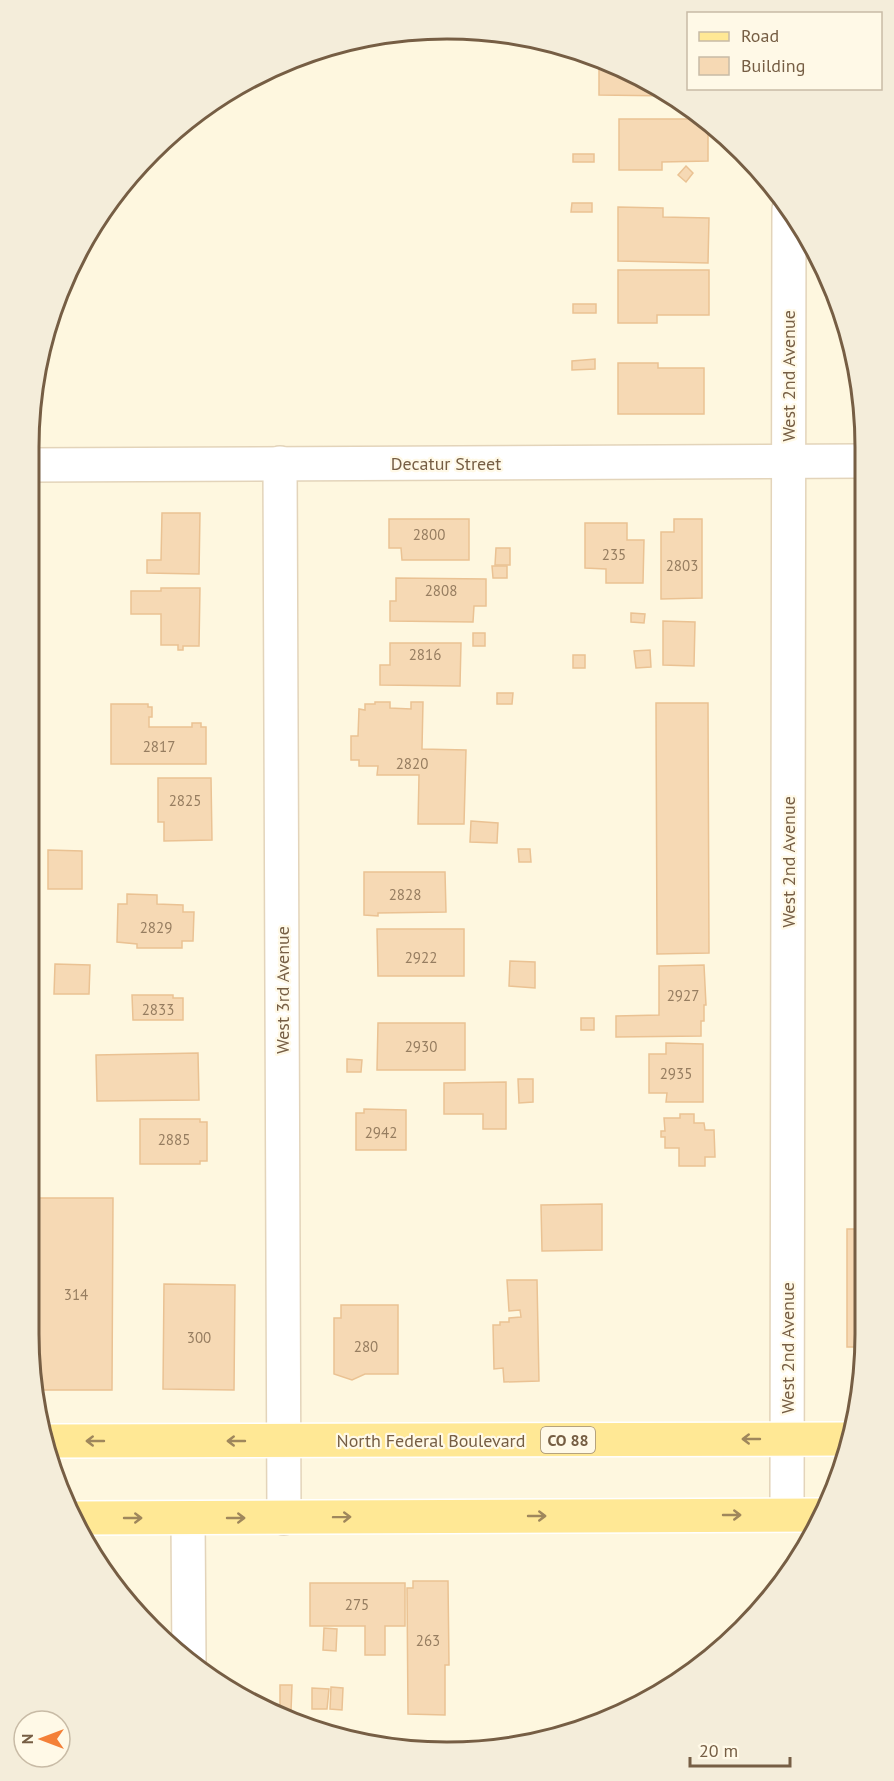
<svg xmlns="http://www.w3.org/2000/svg" width="894" height="1781" font-family="'PT Sans',sans-serif">
  <style>
    .building { fill: #f6d9b4; stroke: #eac293; stroke-width: 1.5 }
    .lines { fill: none; stroke-linecap: round; stroke-linejoin: round }
    .minor-casing { stroke: #e3d4ba; stroke-width: 36 }
    .major-casing { stroke: #fff; stroke-width: 36 }
    .minor { stroke: #fff; stroke-width: 33 }
    .major { stroke: #ffe895; stroke-width: 33 }
    .oneway { stroke: #9f875c }
    .labels { text-anchor: middle; dominant-baseline: central; stroke-width: 4.5; stroke-linejoin: round; paint-order: stroke }
    .number-label { font-size: 15px; fill: #967d60 }
    .shield { fill: #fff9e7; stroke: #9f8c75; stroke-width: 1.5 }
    .shield-label { font-size: 16px; font-weight: bold; fill: #765e44 }
    .street-label { font-size: 18px; fill: #765e44; stroke: #fff9e7 }
    .rim { fill: none; stroke: #765e44; stroke-width: 3 }
  </style>
  <rect width="100%" height="100%" fill="#fef7df"/>
  <g class="building">
    <path d="M599,59L632,72L671,96L599,95Z"/>
    <path d="M619,119H706L708,121V161L662,162V170H619Z"/>
    <rect x="573" y="154" width="21" height="8"/>
    <path d="M686,166L693,173L686,182L678,175Z"/>
    <path d="M572,203H592V212H571Z"/>
    <path d="M618,207L663,208V217L709,218L708,263L618,261Z"/>
    <path d="M618,270H709V315H657V323H618Z"/>
    <rect x="573" y="304" width="23" height="9"/>
    <path d="M595,359V369L572,370V361Z"/>
    <path d="M618,363H658V368H704V414H618Z"/>
    <path d="M162,513H200L199,574L147,573V560H161Z"/>
    <path d="M389,519H469V560H402L401,548H389Z"/>
    <path d="M674,519H702V598L661,599V532H674Z"/>
    <path d="M585,523H627V540H644L643,583H606V569L585,568Z"/>
    <path d="M496,548H510V565H495Z"/>
    <path d="M492,566H507V578H493Z"/>
    <path d="M396,578L486,579V606H474L473,622L390,621V601H396Z"/>
    <path d="M161,588H200L199,646H183V650H178V645H161V614H131V591H161Z"/>
    <path d="M631,613L645,614L644,623L631,622Z"/>
    <path d="M663,621L695,622L694,666L663,665Z"/>
    <rect x="473" y="633" width="12" height="13"/>
    <path d="M390,643H461L460,686L380,685V665H390Z"/>
    <path d="M650,650L651,667L636,668L634,651Z"/>
    <rect x="573" y="655" width="12" height="13"/>
    <path d="M497,693H513L512,704H497Z"/>
    <path d="M375,702H390V708L411,709V702H423L422,749L466,750L464,824H418L419,775H377L378,766H359V760H351V736H358L359,709L365,710V704H375Z"/>
    <path d="M656,703H708L709,953L657,954Z"/>
    <path d="M111,704H148V707H152V717H149V727H192V723H201V727H206V764H111Z"/>
    <path d="M158,778H211L212,840L164,841V822H158Z"/>
    <path d="M471,821L498,823L497,843L470,842Z"/>
    <path d="M518,849H530L531,862H519Z"/>
    <path d="M48,850L82,851V889H48Z"/>
    <path d="M364,872H445L446,912L378,913V916L364,915Z"/>
    <path d="M127,894L157,895V904L183,905V912H194L193,941H182V948H137V944L117,942L118,904H127Z"/>
    <path d="M377,929H464V976H378Z"/>
    <path d="M510,961L535,962V988L509,986Z"/>
    <path d="M55,964L90,965L89,994H54Z"/>
    <path d="M704,965L706,1005H704V1021H701V1036L616,1037V1016L659,1015V966Z"/>
    <path d="M132,995H173V998H183V1020H133Z"/>
    <rect x="581" y="1018" width="13" height="12"/>
    <path d="M378,1023H465V1070H377Z"/>
    <path d="M666,1043L703,1044V1102H666L667,1093H649V1054H666Z"/>
    <path d="M198,1053L199,1100L97,1101L96,1055Z"/>
    <path d="M347,1059L362,1060L361,1072H347Z"/>
    <path d="M518,1079H533V1102L519,1103Z"/>
    <path d="M506,1082V1129H483V1114H444V1083Z"/>
    <path d="M364,1109L406,1110V1150H356V1113H364Z"/>
    <path d="M680,1114H694V1123H704L705,1130H714L715,1157H705V1166H679V1148H665V1137H661V1131H665L664,1118H680Z"/>
    <path d="M140,1119H200V1122H207V1161H200V1164H140Z"/>
    <path d="M39,1198H113L112,1390H38Z"/>
    <path d="M602,1204V1250L542,1251L541,1205Z"/>
    <path d="M847,1229H864L865,1347H847Z"/>
    <path d="M507,1280H537L539,1381L504,1382L503,1368L494,1369L493,1325H500V1322H509V1318L521,1317L520,1310L509,1311Z"/>
    <path d="M164,1284L235,1285L234,1390L163,1389Z"/>
    <path d="M341,1305H398V1374H365L352,1380L334,1374V1318H341Z"/>
    <path d="M413,1581H448L449,1665H445V1715L408,1714L407,1588H413Z"/>
    <path d="M310,1583H405V1626H385V1655H365V1626H310Z"/>
    <path d="M324,1628L337,1629L336,1651L323,1650Z"/>
    <path d="M280,1685H292L291,1711H280Z"/>
    <path d="M331,1687L343,1688L342,1710L330,1709Z"/>
    <path d="M312,1688L329,1689L327,1709H312Z"/>
    <path d="M485,1746L509,1747L501,1749L485,1748Z"/>
  </g>
  <g class="lines">
    <defs>
      <g id="minor">
        <path d="M280,463L284,1518"/>
        <path d="M29,465L862,461"/>
        <path d="M787,1515L789,209"/>
        <path d="M188,1518L189,1661"/>
      </g>
      <g id="major">
        <path d="M46,1441L852,1439"/>
        <path d="M77,1518L824,1515"/>
      </g>
    </defs>
    <use href="#minor" class="minor-casing"/>
    <use href="#major" class="major-casing"/>
    <use href="#minor" class="minor"/>
    <use href="#major" class="major"/>
  </g>
  <defs><path id="oneway-shaft" d="M-6 0H5M1.5-3L5.5 0L1.5 3" fill="none" stroke-width="1.6" stroke-linecap="round" stroke-linejoin="round" transform="scale(1.5)"/></defs>
  <g class="oneway">
    <use href="#oneway-shaft" transform="translate(751 1439) rotate(180)"/>
    <use href="#oneway-shaft" transform="translate(95 1441) rotate(180)"/>
    <use href="#oneway-shaft" transform="translate(236 1441) rotate(180)"/>
    <use href="#oneway-shaft" transform="translate(732 1515)"/>
    <use href="#oneway-shaft" transform="translate(537 1516)"/>
    <use href="#oneway-shaft" transform="translate(342 1517) rotate(-1)"/>
    <use href="#oneway-shaft" transform="translate(133 1518)"/>
    <use href="#oneway-shaft" transform="translate(236 1518)"/>
  </g>
  <g class="labels">
    <g class="number-label">
      <text x="429" y="534">2800</text>
      <text x="614" y="554">235</text>
      <text x="682" y="565">2803</text>
      <text x="441" y="590">2808</text>
      <text x="425" y="654">2816</text>
      <text x="159" y="746">2817</text>
      <text x="412" y="763">2820</text>
      <text x="185" y="800">2825</text>
      <text x="405" y="894">2828</text>
      <text x="156" y="927">2829</text>
      <text x="421" y="957">2922</text>
      <text x="683" y="995">2927</text>
      <text x="158" y="1009">2833</text>
      <text x="421" y="1046">2930</text>
      <text x="676" y="1073">2935</text>
      <text x="381" y="1132">2942</text>
      <text x="174" y="1139">2885</text>
      <text x="76" y="1294">314</text>
      <text x="199" y="1337">300</text>
      <text x="366" y="1346">280</text>
      <text x="357" y="1604">275</text>
      <text x="428" y="1640">263</text>
    </g>
    <rect class="shield" x="541" y="1427" width="54" height="26" rx="4.5"/>
    <g class="shield-label">
      <text x="568" y="1440">CO 88</text>
    </g>
    <g class="street-label">
      <text transform="translate(788 376) rotate(-90)">West 2nd Avenue</text>
      <text x="446" y="463">Decatur Street</text>
      <text transform="translate(788 862) rotate(-90)">West 2nd Avenue</text>
      <text transform="translate(282 990) rotate(-90)">West 3rd Avenue</text>
      <text transform="translate(787 1348) rotate(-90)">West 2nd Avenue</text>
      <text x="431" y="1440">North Federal Boulevard</text>
    </g>
  </g>
  <path d="M0 0H894V1781H0ZM447 39H447A408 408 0 0 1 855 447V1334A408 408 0 0 1 447 1742H447A408 408 0 0 1 39 1334V447A408 408 0 0 1 447 39Z" fill="#f4edda" fill-rule="evenodd"/>
  <path class="rim" d="M447 39H447A408 408 0 0 1 855 447V1334A408 408 0 0 1 447 1742H447A408 408 0 0 1 39 1334V447A408 408 0 0 1 447 39Z"/>
  <rect x="687" y="12" width="195" height="78" fill="#fff9e7" stroke="#c8bba6" stroke-width="1.5"/>
  <rect x="699" y="32" width="30" height="9" fill="#ffe895" stroke="#c8bba6" stroke-width="1.5"/>
  <text x="741" y="42" font-size="18" fill="#765e44">Road</text>
  <rect x="699" y="57" width="30" height="18" fill="#f6d9b4" stroke="#c8bba6" stroke-width="1.5"/>
  <text x="741" y="72" font-size="18" fill="#765e44">Building</text>
  <g transform="translate(42 1739) rotate(270)"><circle r="28" fill="#fff9e7" stroke="#c8bba6" stroke-width="1.5"/>
  <path d="M0-4.5L10 22L0 15L-10 22Z" fill="#f48038"/>
  <text y="-9" font-size="16" font-weight="bold" text-anchor="middle" fill="#765e44">N</text>
  </g>
  <path d="M690 1757v9h100v-9" fill="none" stroke="#765e44" stroke-width="3"/>
  <text x="699" y="1757" font-size="18" fill="#765e44" stroke="#fff9e7" stroke-width="4.5" paint-order="stroke">20 m</text>
</svg>
